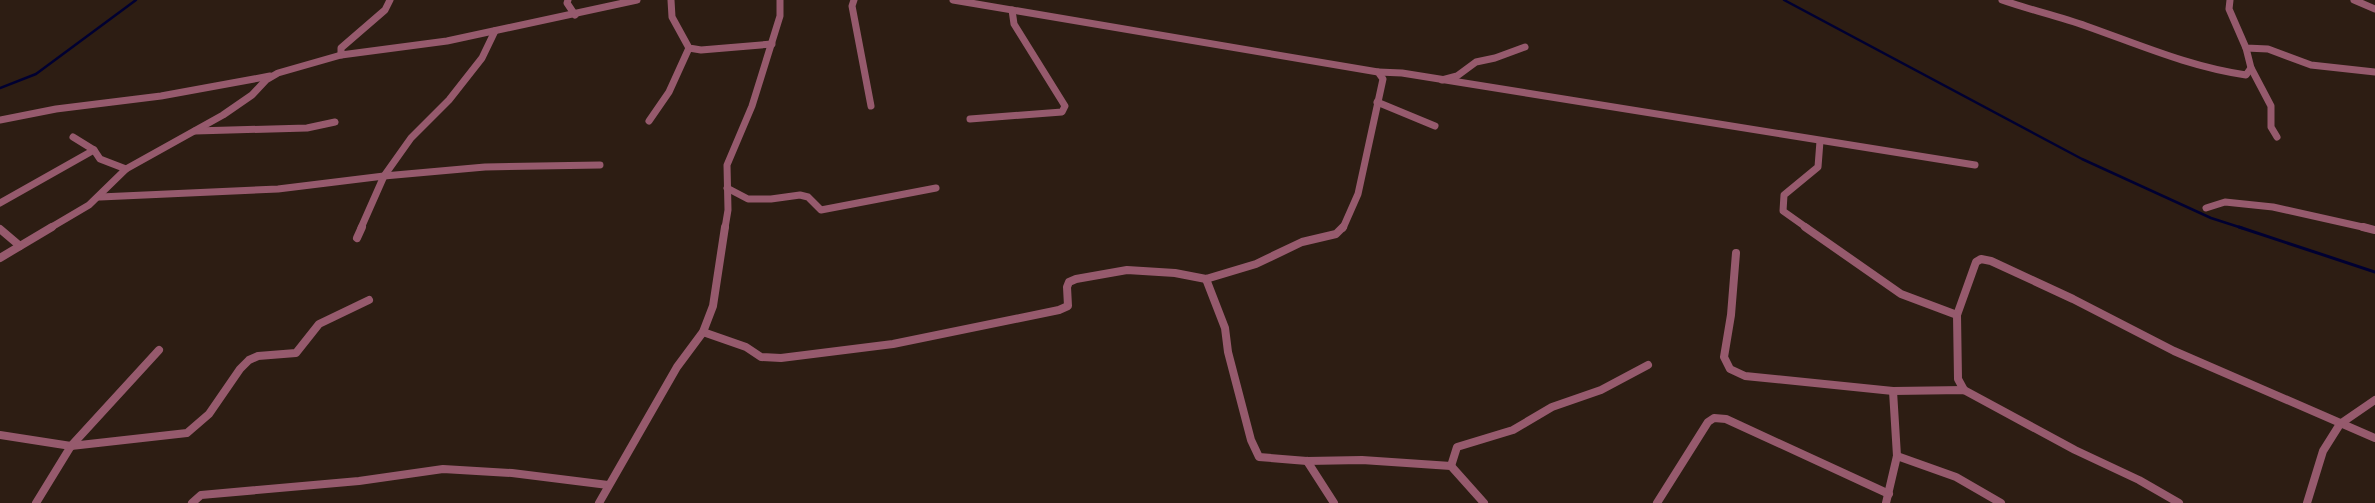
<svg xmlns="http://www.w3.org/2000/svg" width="2375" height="503" font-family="'Exo 2',sans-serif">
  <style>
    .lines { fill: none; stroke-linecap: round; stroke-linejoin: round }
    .stream-far1 { stroke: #000031; stroke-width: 2.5 }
    .stream { stroke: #000031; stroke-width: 3 }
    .minor-far1 { stroke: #965a6d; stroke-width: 7 }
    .minor { stroke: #965a6d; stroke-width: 8 }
  </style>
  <rect width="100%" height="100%" fill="#2d1d13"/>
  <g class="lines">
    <g class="stream-far1">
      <path d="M1784,0L2082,159L2211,218L2242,228"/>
      <path d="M0,88L36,74L136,0"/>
    </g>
    <path class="stream" d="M2239,227L2375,272"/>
    <g class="minor-far1">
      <path d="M568,0L567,3L575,15"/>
      <path d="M671,0L672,17L689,48L701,50L772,44"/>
      <path d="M854,0L852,6L871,106"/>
      <path d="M953,0L1378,72L1383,79L1358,194L1343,228"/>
      <path d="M2002,0C2030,10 2059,16 2086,26C2140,45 2190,67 2246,75L2251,68L2246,48"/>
      <path d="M2230,0L2229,9L2246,48L2268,49L2311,65L2375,72"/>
      <path d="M2354,0L2375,9"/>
      <path d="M341,55V48L385,10L390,0"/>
      <path d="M2251,68L2271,106V127L2277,137"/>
      <path d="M1378,72L1402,73L1975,165"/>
      <path d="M1442,80L1457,76L1476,62L1495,58L1525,47"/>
      <path d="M1377,102L1435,126"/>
      <path d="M970,119L1062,112L1065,106L1014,24L1012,10"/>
      <path d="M0,120L56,109L161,96L270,76"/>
      <path d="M649,121L669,92L689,48"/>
      <path d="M195,131L307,128L335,122"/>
      <path d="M73,137L94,150L100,159L126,169"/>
      <path d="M727,188L748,199H771L800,195L808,197L821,210L936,188"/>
      <path d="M100,197L278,189L384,176L485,167L600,165"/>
      <path d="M0,203L94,150"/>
      <path d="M2206,208L2225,202L2273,207L2367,228"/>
      <path d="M50,228L89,205L126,169L223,115L252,95L266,80L278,73L341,55L447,41L637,0"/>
      <path d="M361,228L384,176L411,138L449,100L482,58L495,31"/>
      <path d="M725,228L728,210L727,165L752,106L780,16V0"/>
      <path d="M1807,228L1783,211L1784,195L1818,167L1820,141"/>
    </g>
    <g class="minor">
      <path d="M1805,227L1901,294L1957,315"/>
      <path d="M2363,227L2375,230"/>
      <path d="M0,229L20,246"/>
      <path d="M357,238L362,227"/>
      <path d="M1736,253L1731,315L1724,357L1730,369L1745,376L1893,391L1964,390L2075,450L2139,480L2179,503"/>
      <path d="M0,258L52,227"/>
      <path d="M1206,279L1225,328L1228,352L1251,440L1259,457L1307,461L1362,460L1451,466L1484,503"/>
      <path d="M703,332L746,347L761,357L781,358L893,344L1059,310L1068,306L1067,287L1069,282L1076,279L1127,270L1175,273L1206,279L1256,264L1302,242L1336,234L1343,227"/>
      <path d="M1964,390L1958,379L1957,315L1976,262L1981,259L1991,261L2073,299L2174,351L2375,438"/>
      <path d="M0,435L71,446L36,503"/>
      <path d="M71,446L187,433L209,414L240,369L249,360L258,356L296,353L319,324L369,300"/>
      <path d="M71,446L159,350"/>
      <path d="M1897,456L1956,477L2001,503"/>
      <path d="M1307,461L1334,503"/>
      <path d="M1451,466L1457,447L1513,430L1552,407L1601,390L1648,365"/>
      <path d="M192,503L201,495L359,481L443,469L512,473L608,485"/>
      <path d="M599,503L677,367L703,332L713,306L725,227"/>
      <path d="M1657,503L1708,422L1714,418L1726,419L1889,494"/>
      <path d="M1886,503L1897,456L1893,391"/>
      <path d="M2307,503L2323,451L2340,424L2375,400"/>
    </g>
  </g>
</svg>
